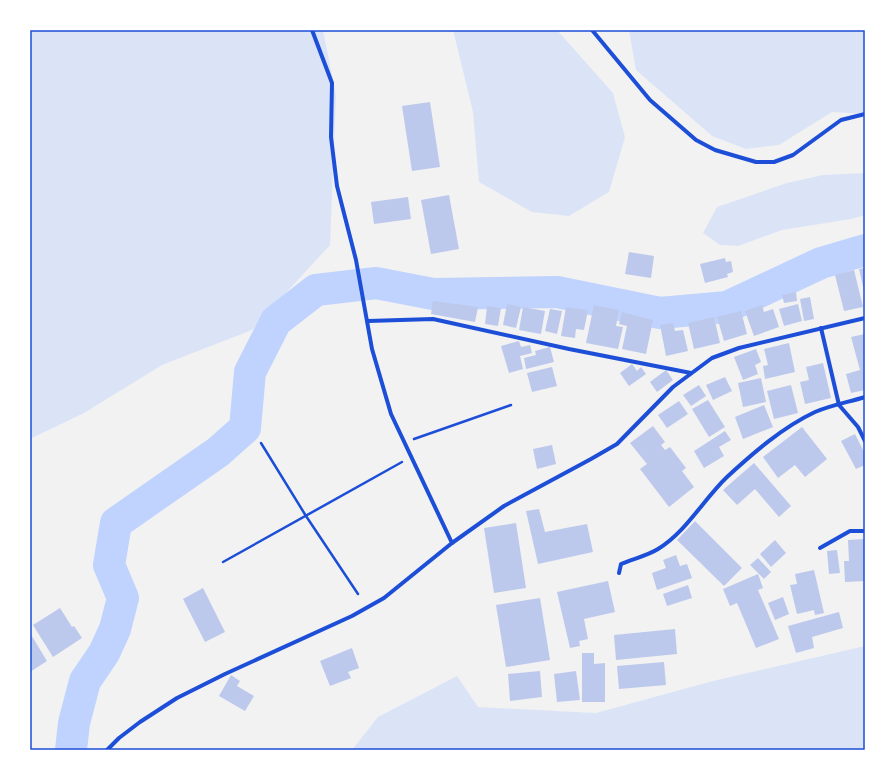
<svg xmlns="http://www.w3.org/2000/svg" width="895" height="780" font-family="'Nunito Sans',sans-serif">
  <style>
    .green { fill: #dbe4f7 }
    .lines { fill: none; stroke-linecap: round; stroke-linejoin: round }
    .river { stroke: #bfd3fe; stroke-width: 32 }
    .building { fill: #bdc9ec }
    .path { stroke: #1d4ed8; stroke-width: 2.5 }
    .minor { stroke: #1d4ed8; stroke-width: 4 }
    .neatline { fill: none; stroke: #1d4ed8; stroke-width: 1.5 }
  </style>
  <rect width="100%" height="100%" fill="#f2f2f2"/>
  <g class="green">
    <path d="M30,30H323L336,95L330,245L252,330L162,365L84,413L30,439Z"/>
    <path d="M453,30H557L613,93L625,137L609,192L569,216L532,212L479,182L473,112Z"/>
    <path d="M629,30H865V114L832,112L779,145L746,149L712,136L636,70Z"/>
    <path d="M865,173V215L851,219L782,230L738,246L720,245L703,233L717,207L787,183L823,175Z"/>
    <path d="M865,646V750H352L378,717L457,676L478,707L596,713L713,681Z"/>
  </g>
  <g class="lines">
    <path class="river" d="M71,750L74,723L85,681L104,653L115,629L123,598L109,565L116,523L218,452L245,428L250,372L276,321L316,290L376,283L433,294L557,292L660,313L727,307L821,263L865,250"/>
  </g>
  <g class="building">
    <path d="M430,102L440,167L412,171L402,106Z"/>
    <path d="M449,195L459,249L431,254L421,200Z"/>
    <path d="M408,197L411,219L374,224L371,202Z"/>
    <path d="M629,252L654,256L651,278L625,274Z"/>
    <path d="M725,258L726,262L731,261L733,272L727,274L728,277L705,283L700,264Z"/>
    <path d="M865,268V291H864L859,269Z"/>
    <path d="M854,270L863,307L844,311L835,275Z"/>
    <path d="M796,292L797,301L784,303L782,295Z"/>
    <path d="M810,297L814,319L804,321L800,299Z"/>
    <path d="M433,301L478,307L475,322L431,314Z"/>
    <path d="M507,304L521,307L516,328L503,325Z"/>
    <path d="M798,304L802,321L784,326L779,309Z"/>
    <path d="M594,305L619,310L616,326L623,327L618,349L586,343Z"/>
    <path d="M762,305L764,312L773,309L779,327L754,336L745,311Z"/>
    <path d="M487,306L501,308L498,326L485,324Z"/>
    <path d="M523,307L545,311L541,334L519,330Z"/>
    <path d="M566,307L588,310L584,330L576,329L575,338L561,336Z"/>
    <path d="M550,309L562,311L557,334L545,331Z"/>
    <path d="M741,311L747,334L724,341L717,317Z"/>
    <path d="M622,312L653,320L646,354L622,349L627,326L619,324Z"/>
    <path d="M714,317L720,343L694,349L688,323Z"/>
    <path d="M673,323L675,331L683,330L688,351L666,356L660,325Z"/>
    <path d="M865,334V390L851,393L846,374L860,370L851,337Z"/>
    <path d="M519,341L521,347L530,345L532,353L520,356L523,369L509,373L501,346Z"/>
    <path d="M789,343L795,372L765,379L763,366L768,365L764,349Z"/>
    <path d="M550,347L554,362L526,369L524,358L536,355L535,351Z"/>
    <path d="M756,349L761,362L755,365L758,374L743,380L734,357Z"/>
    <path d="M823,363L831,398L805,404L800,382L809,380L806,367Z"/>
    <path d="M632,364L637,371L641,367L646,374L629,386L620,373Z"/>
    <path d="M552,367L557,386L532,392L527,373Z"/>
    <path d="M666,370L673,380L657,392L650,382Z"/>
    <path d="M725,377L732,391L713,400L706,385Z"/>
    <path d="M761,378L766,402L743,407L738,383Z"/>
    <path d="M699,385L706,396L691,406L683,395Z"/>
    <path d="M791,385L798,413L774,419L767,391Z"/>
    <path d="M708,400L725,427L709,437L692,409Z"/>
    <path d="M679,401L688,414L667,428L658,415Z"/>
    <path d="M764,405L773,427L743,439L735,417Z"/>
    <path d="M653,426L665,442L661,445L665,450L670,447L686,468L682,471L694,487L669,507L640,469L647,464L630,443Z"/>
    <path d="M802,427L827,459L805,477L795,465L778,478L763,457Z"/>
    <path d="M725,431L731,440L719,447L724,456L704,468L694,451Z"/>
    <path d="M855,434L865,454V465L856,469L841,441Z"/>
    <path d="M552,445L556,464L537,469L533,449Z"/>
    <path d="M754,463L791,506L779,517L755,489L737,505L723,490Z"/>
    <path d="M539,509L545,532L587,524L593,552L538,564L526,511Z"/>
    <path d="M695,521L742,568L724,586L677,540Z"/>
    <path d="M516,523L526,588L494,593L484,528Z"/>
    <path d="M865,539V581L845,582L844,561H849L848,540Z"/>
    <path d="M775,540L786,553L771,567L760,554Z"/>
    <path d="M837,550L840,573L829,574L827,551Z"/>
    <path d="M676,555L680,566L687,564L692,578L657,590L652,573L666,568L663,560Z"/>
    <path d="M758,558L771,572L764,579L750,565Z"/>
    <path d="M814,570L824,613L815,615L814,610L797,614L790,585L797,584L795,574Z"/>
    <path d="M758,574L763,588L758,590L779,639L756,648L737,603L730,606L723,589Z"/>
    <path d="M608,581L615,612L584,619L588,639L579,641L580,646L570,648L557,592Z"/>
    <path d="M688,585L692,598L667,606L663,594Z"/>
    <path d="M203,588L225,632L205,642L183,599Z"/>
    <path d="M783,597L789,614L775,620L768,603Z"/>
    <path d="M540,598L550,660L506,667L496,605Z"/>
    <path d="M60,608L72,627L74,626L82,638L53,657L33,625Z"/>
    <path d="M839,612L843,628L812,637L814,648L796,653L788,626Z"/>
    <path d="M675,629L677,654L616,660L614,635Z"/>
    <path d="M30,633L47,661L30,672Z"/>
    <path d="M352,648L359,668L348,672L351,678L330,686L320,661Z"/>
    <path d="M582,653H594V664L605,663V702H582Z"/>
    <path d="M664,662L666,685L619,689L617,666Z"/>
    <path d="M540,671L542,697L510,701L508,674Z"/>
    <path d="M576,671L580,700L557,702L554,674Z"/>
    <path d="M231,675L240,681L237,686L254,696L245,711L219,696Z"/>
  </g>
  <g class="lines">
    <g class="path">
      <path d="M414,439L511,405"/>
      <path d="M261,443L306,516L358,594"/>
      <path d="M223,562L402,462"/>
    </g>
    <g class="minor">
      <path d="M312,30L332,83L331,137L337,186L356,260L372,349L391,414L452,543"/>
      <path d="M592,30L650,100L696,140L715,150L756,162H774L793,155L841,120L865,114"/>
      <path d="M368,321L433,319L569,349L691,373"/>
      <path d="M821,328L839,405L858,427L865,441"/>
      <path d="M820,548L850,531H865"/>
      <path d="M619,573L621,564C632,559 647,556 658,549C686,532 703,500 727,477C753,453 783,427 815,412C831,405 849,402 865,397"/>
      <path d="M107,750L119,738L140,722L177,698L225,674L352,616L384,598L452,543L504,506L591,459L617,444L673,387L712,358L739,348L865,318"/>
    </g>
  </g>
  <rect width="895" height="780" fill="none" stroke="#ffffff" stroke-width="62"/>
  <rect x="31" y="31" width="833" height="718" class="neatline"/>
</svg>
